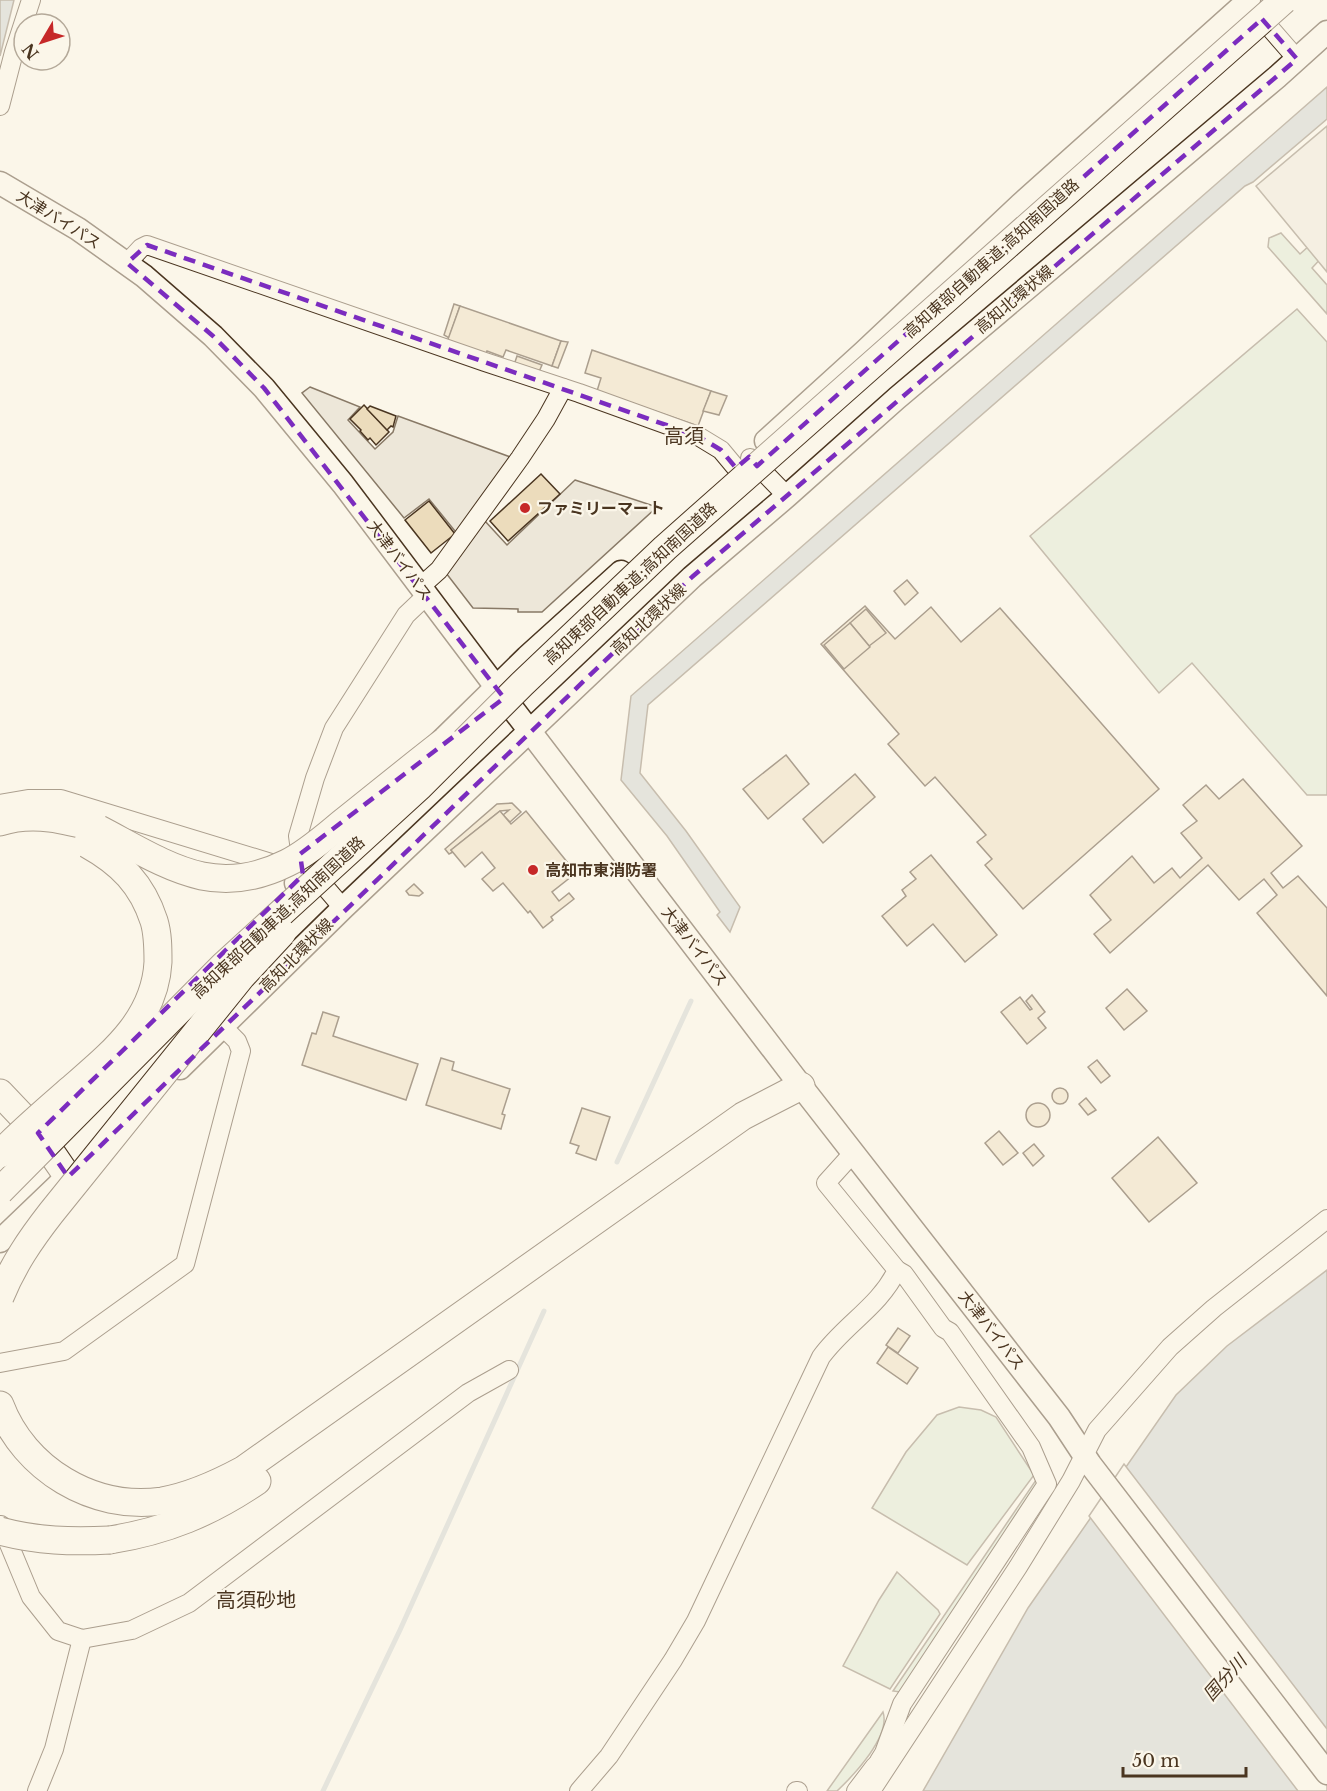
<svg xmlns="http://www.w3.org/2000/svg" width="1327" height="1791" font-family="'Libre Baskerville','Noto Sans JP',serif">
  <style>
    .green { fill: #dce7d0; stroke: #887966; stroke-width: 1.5 }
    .parking { fill: #ede7d9; stroke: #887966; stroke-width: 1.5 }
    .water { fill: #c9cecd; stroke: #887966; stroke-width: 1.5 }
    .pier { fill: #fbf6e9; stroke: #887966; stroke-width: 1.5 }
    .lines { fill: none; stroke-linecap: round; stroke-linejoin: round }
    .stream { stroke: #c9cecd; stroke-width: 5 }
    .building { fill: #ecdcbc; stroke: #4a3520; stroke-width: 1.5 }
    .minor-casing { stroke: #4a3520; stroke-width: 20 }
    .major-casing { stroke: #4a3520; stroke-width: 25 }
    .highway-casing { stroke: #4a3520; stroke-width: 29 }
    .minor { stroke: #fbf6e9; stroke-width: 18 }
    .major { stroke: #fbf6e9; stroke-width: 22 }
    .highway { stroke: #fbf6e9; stroke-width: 27 }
    .highway-bridge-casing { stroke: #4a3520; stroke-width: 29; stroke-linecap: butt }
    .highway-bridge { stroke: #fbf6e9; stroke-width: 27 }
    .marked { fill: none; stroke: #7b2cbf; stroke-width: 4.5; stroke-dasharray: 12 8; stroke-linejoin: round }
    .poi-dot { fill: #c62828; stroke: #fbf6e9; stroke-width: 2 }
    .labels { text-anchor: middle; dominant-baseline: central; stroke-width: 4.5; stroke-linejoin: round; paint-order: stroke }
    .street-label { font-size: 16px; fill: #4a3520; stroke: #fbf6e9 }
    .poi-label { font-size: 16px; font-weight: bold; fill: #4a3520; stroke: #fbf6e9; text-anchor: start }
    .water-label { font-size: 18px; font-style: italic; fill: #4a3520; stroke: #fbf6e9 }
    .quarter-label { font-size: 20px; fill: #4a3520; stroke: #fbf6e9 }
  </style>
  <rect width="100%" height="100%" fill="#fbf6e9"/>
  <g class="green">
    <path d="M1281,233L1300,254L1309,246L1325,254L1312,268L1327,285V314L1268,247L1269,238Z"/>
    <path d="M1297,309L1327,342V795H1307L1192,663L1159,693L1030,536Z"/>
    <path d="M959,1407L981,1410L996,1417L1034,1475L967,1565L872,1508L906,1452L937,1415Z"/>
    <path d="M1036,1480L1040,1483L900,1692L893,1691Z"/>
    <path d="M897,1572L938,1610L940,1614L890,1689L843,1666L879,1600Z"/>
    <path d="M883,1712C891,1736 854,1775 837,1791H827Z"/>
  </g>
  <g class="parking">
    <path d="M1327,126V272L1256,186Z"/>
    <path d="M310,387L360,407L348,420L375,449L393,432L398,416L513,458L459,536L429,499L404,518L302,393Z"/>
    <path d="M575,480L657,507L542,612H518V609L473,608L446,573L484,520L507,545Z"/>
  </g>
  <g class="water">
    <path d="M0,0H14L0,56Z"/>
    <path d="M1327,87V119L1253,182L1245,186L648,705L640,773L686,831L740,907L730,932L717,915L720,912L667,836L621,780L631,696Z"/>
    <path d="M1327,1270V1791H923L1028,1608L1176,1395L1227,1346Z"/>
  </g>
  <path class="pier" d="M1124,1464L1327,1729V1791H1298L1089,1516Z"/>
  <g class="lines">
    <g class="stream">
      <path d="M617,1162L691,1001"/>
      <path d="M323,1791L400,1630L544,1311"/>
    </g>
  </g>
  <g class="building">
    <path d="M454,304L460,306L449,338L444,335Z"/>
    <path d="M460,306L561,341L552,366L506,350L503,357L487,351L485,356L447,342Z"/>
    <path d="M561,341L568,342L558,368L552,366Z"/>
    <path d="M592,350L711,391L698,426L597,391L601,378L585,373Z"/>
    <path d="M517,356L542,365L538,374L514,365Z"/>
    <path d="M711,391L727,396L719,415L703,411Z"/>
    <path d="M364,405L389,432L376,445L370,438L368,440L360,431L361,430L350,419Z"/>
    <path d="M370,406L396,416L393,427L391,426L387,430L367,409Z"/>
    <path d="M541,474L560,494L508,541L490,521Z"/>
    <path d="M429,501L455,534L431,553L405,520Z"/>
    <path d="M907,580L918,593L905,605L894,591Z"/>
    <path d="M865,606L895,639L931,607L961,642L1000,608L1159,789L1023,909L985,865L992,859L977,842L986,835L935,777L925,786L888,744L899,734L821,644Z"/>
    <path d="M866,609L886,633L869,646L850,623Z"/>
    <path d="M850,623L870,647L844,669L824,645Z"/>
    <path d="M786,755L809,784L768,819L743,789Z"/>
    <path d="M855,774L875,797L823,843L803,819Z"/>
    <path d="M1243,779L1302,846L1271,873L1283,888L1298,876L1327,908V996L1257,913L1277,895L1264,879L1239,900L1208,865L1110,953L1094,934L1111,920L1090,895L1132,856L1154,883L1172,868L1180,878L1202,858L1181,833L1197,821L1183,805L1206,785L1219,799Z"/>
    <path d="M512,803L521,812L510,822L503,815L509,810L500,811L451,850L453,852L449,854L445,849L497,804Z"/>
    <path d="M500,811L511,824L526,811L576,873L552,892L559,901L569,893L574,899L551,917L553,920L543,928L530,911L528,913L503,883L493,891L482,879L495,868L482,852L465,867L451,850Z"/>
    <path d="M931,855L997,935L965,962L933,924L907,946L882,916L906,896L902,890L916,879L910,872Z"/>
    <path d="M414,884L423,893L419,896L409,895L406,891Z"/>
    <path d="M1127,989L1147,1011L1124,1030L1106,1008Z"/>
    <path d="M1032,995L1045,1012L1038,1018L1046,1028L1027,1044L1001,1012L1020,997L1030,1010L1032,1009L1026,1001Z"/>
    <path d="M323,1012L339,1017L333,1036L418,1064L406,1100L302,1065L312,1033L316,1034Z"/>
    <path d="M441,1058L454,1062L452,1070L510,1089L502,1114L505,1115L501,1129L426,1105Z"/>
    <path d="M1097,1060L1110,1076L1101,1083L1088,1067Z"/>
    <circle cx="1060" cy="1096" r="8"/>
    <path d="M1086,1098L1096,1110L1088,1115L1079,1104Z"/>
    <circle cx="1038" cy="1115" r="12"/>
    <path d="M582,1108L610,1117L596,1160L576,1153L579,1146L570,1143Z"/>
    <path d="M999,1131L1018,1153L1003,1165L985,1143Z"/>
    <path d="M1158,1137L1197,1183L1149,1222L1112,1178Z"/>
    <path d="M1034,1144L1044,1156L1033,1166L1023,1153Z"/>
    <path d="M898,1328L910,1336L898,1353L886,1345Z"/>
    <path d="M888,1347L918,1368L907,1384L877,1363Z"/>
  </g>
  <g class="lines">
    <defs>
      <g id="minor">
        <path d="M1256,12L1297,59"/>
        <path d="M0,106L14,52L31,0"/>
        <path d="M127,263L141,248L147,245L485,362L579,393L698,436L721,450L736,468"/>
        <path d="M750,458L787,496"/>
        <path d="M420,587L439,570L520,458L546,419L563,388"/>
        <path d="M0,804L28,799H61L281,866"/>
        <path d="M302,865L298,836L315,778L334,728L406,615L426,596"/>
        <path d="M306,877L325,887L343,908"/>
        <path d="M0,1363L64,1351L185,1264L241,1051L237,1041L213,1017"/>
        <path d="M1,1525L31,1597L58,1631L82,1639L132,1630L189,1603L468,1393L509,1370"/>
        <path d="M879,1761L884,1753L902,1704L1047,1484L1031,1447L950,1332L943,1328L904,1274L897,1270"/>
        <path d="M37,1791L54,1749L82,1639"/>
        <path d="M579,1791L609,1756L673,1660L696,1621L821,1357C844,1325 880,1306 897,1270L826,1183L854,1152"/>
        <path d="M796,1791H798"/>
        <path d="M856,1791L875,1766"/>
        <path d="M871,1791L1018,1567L1071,1481L1097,1430L1170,1347L1214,1308L1327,1219"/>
      </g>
      <g id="major">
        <path d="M0,183L78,229L144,276L213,336L264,388L343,484L496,687L801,1086L1059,1417L1090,1464L1327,1773"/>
        <path d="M766,441L864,352L1020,205L1249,0"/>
        <path d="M431,751L527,657L621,572"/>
        <path d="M296,883L345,835"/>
        <path d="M180,1068L343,908L692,577L787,496L897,398L1277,77L1327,32"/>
        <path d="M0,1241L70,1174"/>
      </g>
      <g id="highway">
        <path d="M0,822C33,811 67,820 99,829"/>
        <path d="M0,1093L38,1133L68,1177"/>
        <path d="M0,1405C24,1469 93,1511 162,1501C191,1496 217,1484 243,1470L743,1116L801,1086"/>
        <path d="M110,1540C166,1531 210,1513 257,1481"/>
      </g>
    </defs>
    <use href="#minor" class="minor-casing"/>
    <use href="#major" class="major-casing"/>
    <use href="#highway" class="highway-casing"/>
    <use href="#minor" class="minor"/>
    <use href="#major" class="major"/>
    <use href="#highway" class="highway"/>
    <defs>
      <g id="highway-bridge">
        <path d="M99,829C132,846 166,868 202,876C231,882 261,876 287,863C306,854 325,837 342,823C376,796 410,768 445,741"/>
        <path d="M0,1154C22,1131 47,1110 71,1089C111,1054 155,1020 158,962C158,948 158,934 154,921C142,884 121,863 87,844"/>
        <path d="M0,1191L223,966L420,786L522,684L665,548L1284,0"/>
        <path d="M0,1297C13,1265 30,1240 51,1213L242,976L282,933"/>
        <path d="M0,1531C37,1541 72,1542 110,1540"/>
      </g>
    </defs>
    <use href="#highway-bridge" class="highway-bridge-casing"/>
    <use href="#highway-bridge" class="highway-bridge"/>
  </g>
  <path d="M0 0H1327V1791H0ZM1262,19L1297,59L692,577L68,1177L38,1133L303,875L300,854L504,698L264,388L213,336L127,263L147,245L698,436L721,450L736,468L749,457L757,466Z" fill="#fbf6e9" fill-opacity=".55" fill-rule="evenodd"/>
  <path class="marked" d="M1262,19L1297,59L692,577L68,1177L38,1133L303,875L300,854L504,698L264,388L213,336L127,263L147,245L698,436L721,450L736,468L749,457L757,466Z"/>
  <g class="poi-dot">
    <circle cx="525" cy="508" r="6"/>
    <circle cx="533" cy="870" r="6"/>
  </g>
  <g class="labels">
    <g class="street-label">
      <text transform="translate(59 219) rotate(32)">大津バイパス</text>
      <text transform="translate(991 258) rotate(-42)">高知東部自動車道;高知南国道路</text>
      <text transform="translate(1014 299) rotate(-40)">高知北環状線</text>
      <text transform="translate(400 560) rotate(53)">大津バイパス</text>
      <text transform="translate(630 583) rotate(-43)">高知東部自動車道;高知南国道路</text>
      <text transform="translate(648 619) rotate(-43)">高知北環状線</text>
      <text transform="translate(278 917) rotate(-43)">高知東部自動車道;高知南国道路</text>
      <text transform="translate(695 946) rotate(52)">大津バイパス</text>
      <text transform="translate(296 955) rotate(-45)">高知北環状線</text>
      <text transform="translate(992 1330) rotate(52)">大津バイパス</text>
    </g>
    <g class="poi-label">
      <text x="537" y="508">ファミリーマート</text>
      <text x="545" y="870">高知市東消防署</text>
    </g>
    <g class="water-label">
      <text transform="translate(1225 1678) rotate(-48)">国分川</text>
    </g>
    <g class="quarter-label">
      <text x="684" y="436">高須</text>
      <text x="256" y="1600">高須砂地</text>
    </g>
  </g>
  <g transform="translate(42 42) rotate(231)"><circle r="28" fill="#fbf6e9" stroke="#b4a999" stroke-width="1.5"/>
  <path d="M0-4.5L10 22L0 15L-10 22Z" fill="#c62828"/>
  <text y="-9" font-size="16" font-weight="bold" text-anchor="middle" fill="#4a3520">N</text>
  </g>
  <path d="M1123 1767v9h123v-9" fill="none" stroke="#4a3520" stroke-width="3"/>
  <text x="1132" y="1767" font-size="18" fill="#4a3520" stroke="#fbf6e9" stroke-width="4.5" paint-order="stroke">50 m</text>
</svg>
